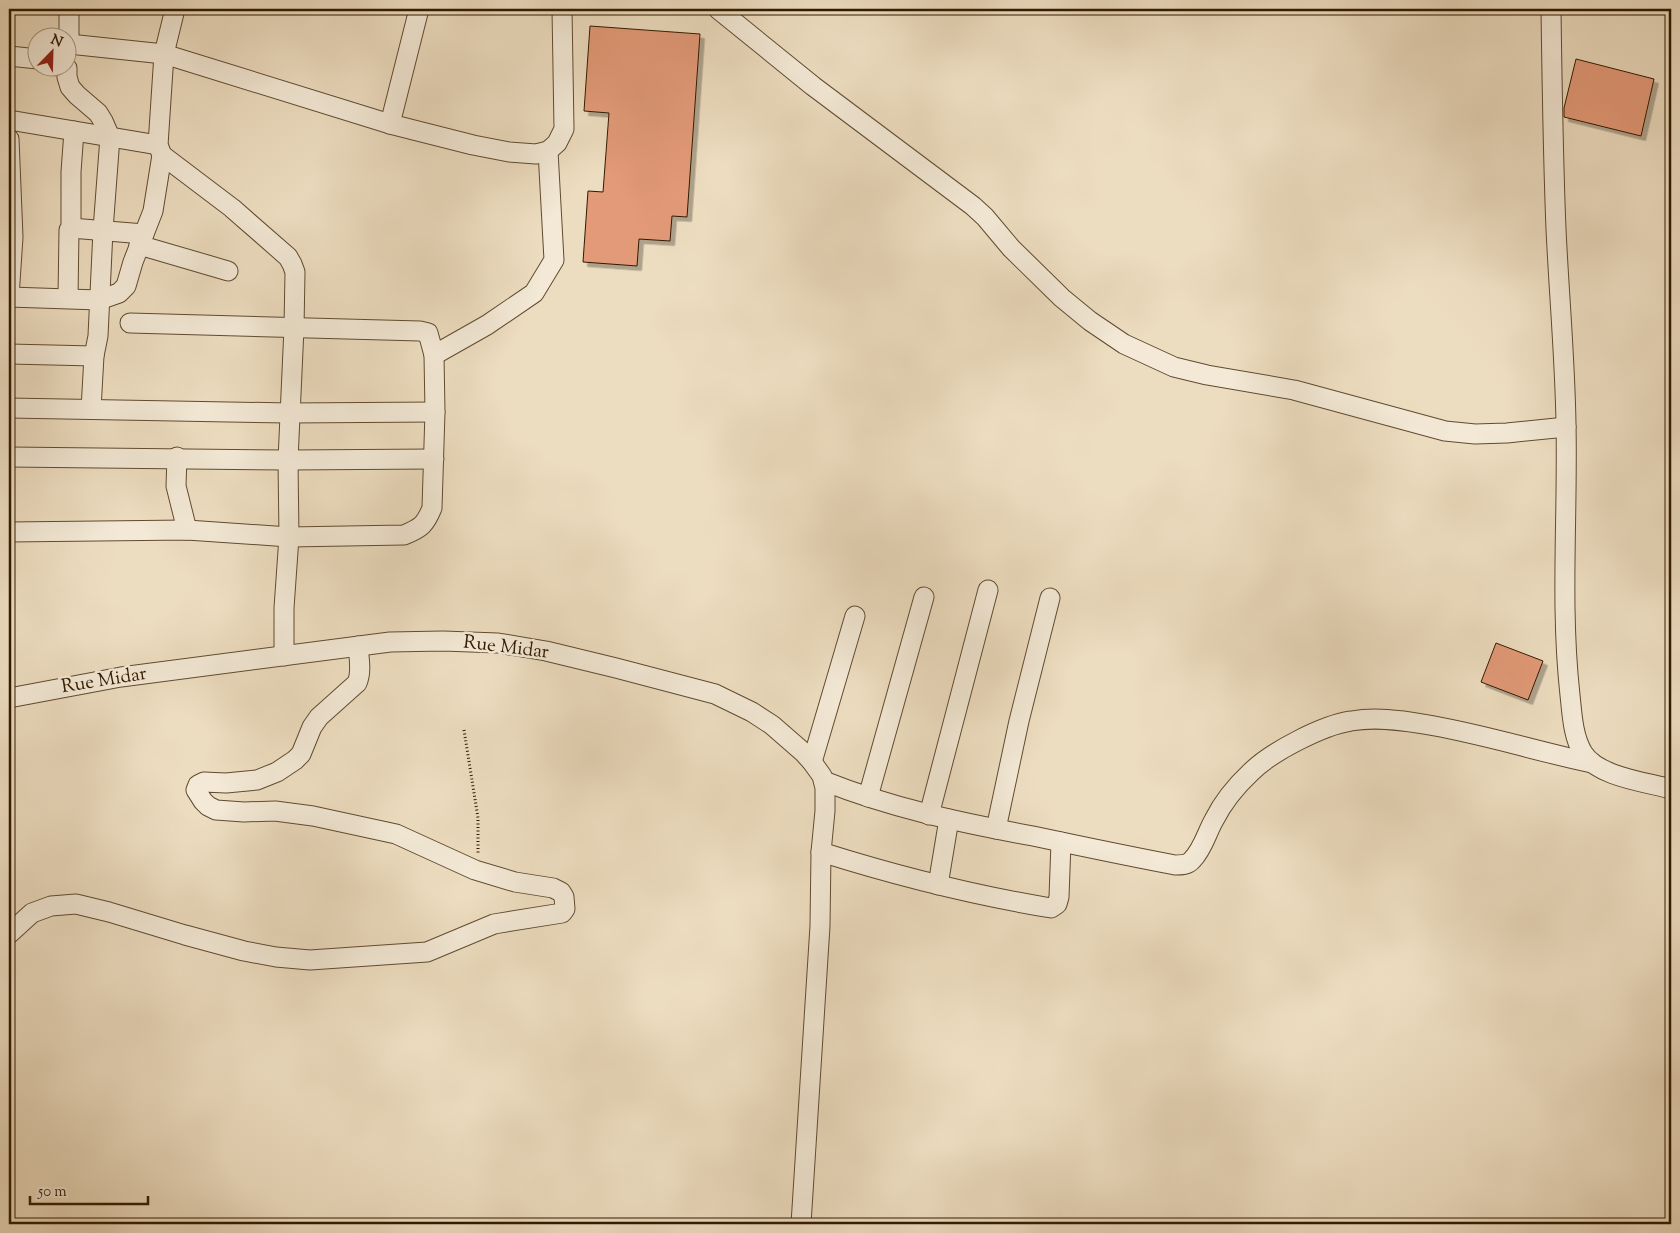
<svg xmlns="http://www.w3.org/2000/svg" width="1680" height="1233" font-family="'Sorts Mill Goudy',serif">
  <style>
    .building { fill: #e39a78; stroke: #311a00; filter: url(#shadow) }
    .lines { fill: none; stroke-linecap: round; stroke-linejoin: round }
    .minor-casing { stroke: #604b30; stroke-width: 21 }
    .path { stroke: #311a00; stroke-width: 3; stroke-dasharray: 1 2.5; stroke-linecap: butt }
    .minor { stroke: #f3e9d6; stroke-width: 19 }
    .labels { text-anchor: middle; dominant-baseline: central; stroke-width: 5; stroke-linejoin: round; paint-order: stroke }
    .street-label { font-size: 19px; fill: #311a00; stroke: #f3e9d6 }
  </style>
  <defs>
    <filter id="shadow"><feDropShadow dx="4.5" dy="4.5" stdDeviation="0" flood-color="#0004"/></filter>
  </defs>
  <rect width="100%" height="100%" fill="#edddc0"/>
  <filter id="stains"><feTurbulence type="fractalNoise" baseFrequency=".004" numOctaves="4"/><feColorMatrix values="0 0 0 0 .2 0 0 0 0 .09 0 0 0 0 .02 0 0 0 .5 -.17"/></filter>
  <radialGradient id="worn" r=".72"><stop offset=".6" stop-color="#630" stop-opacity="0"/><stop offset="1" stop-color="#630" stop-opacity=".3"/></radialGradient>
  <g class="building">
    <path d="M590,26L700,34L687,217L672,216L670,241L639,239L637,266L583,262L588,191L603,192L609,113L584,111Z"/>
    <path d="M1576,59L1654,79L1641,136L1564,117V108Z"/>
    <path d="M1496,643L1543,661L1528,700L1481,682Z"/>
  </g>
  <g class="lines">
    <defs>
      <g id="minor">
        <path d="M69,9V44L164,54L390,124L473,145L509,152L536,154L548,151L557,143L564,129L562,9"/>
        <path d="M175,9L164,54L158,145L162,155L232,208L288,257L292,264L295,272L294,328L288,460L289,537L284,608V656"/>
        <path d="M718,9L813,86L973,206L985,217L1011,248L1062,298L1090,321L1124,344L1174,367L1207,375L1294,390L1445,431L1475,434L1507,433L1566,427"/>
        <path d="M1551,9C1552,82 1553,156 1556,229C1559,294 1565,359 1566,424C1568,514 1560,605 1570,695C1572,714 1573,737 1583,753C1598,777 1646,782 1671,789"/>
        <path d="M9,56L38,59"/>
        <path d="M67,68V77L70,87L77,95L98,113L103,121L110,137L103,230L98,336L94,356L91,409"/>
        <path d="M9,120L158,145"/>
        <path d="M390,124L419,9"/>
        <path d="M9,139L13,237L9,297"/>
        <path d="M71,228L144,234"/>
        <path d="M139,245L228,271"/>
        <path d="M9,297L99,300L119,293L126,286L133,262L153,211L162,155"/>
        <path d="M68,298L69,230L71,228V172L74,131"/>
        <path d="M9,354L94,356"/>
        <path d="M434,355L487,325L534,293L554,260L548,151"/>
        <path d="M9,408L289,413L435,412"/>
        <path d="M9,457L288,460L434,459"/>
        <path d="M177,457L176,486L187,530"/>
        <path d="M9,532L187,530L289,537L404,535C421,528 425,525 432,508L435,412L434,355L428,333L420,331L130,323"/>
        <path d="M9,698L121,677L390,642L443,641L498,643L546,651L616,668L715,694L752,712L772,725L803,752L812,762L822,776L825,788V811L821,852L820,926L801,1224"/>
        <path d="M812,762L855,616"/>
        <path d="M824,781C891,808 962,823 1033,836C1080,846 1128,856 1175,865C1181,865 1188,865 1192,860C1203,849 1207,832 1214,820C1223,802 1236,786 1251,772C1271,752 1323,725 1351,721C1375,717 1399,720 1423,724C1480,733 1535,751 1592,763"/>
        <path d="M868,797L924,597"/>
        <path d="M929,815L988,590"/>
        <path d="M996,829L1019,721L1050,598"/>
        <path d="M821,852C897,876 973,895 1051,908L1057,904L1059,897L1061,842"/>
        <path d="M938,885L949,819"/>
        <path d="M9,934L32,913L51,906L76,904L109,912L185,935L244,951L276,957L310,960L427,952L494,924L562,913L565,909L564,897L561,892L553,888L515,882L475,870L396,834L313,816L275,811L244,812L216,810L208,806L203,801L196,790L198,785L204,782L226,783L257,780L277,772L295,760L301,754L312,727L319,717L357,683C362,672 359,658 358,646"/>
      </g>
    </defs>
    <use href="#minor" class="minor-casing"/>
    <path class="path" d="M464,730L478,818V853"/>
    <use href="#minor" class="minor"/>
  </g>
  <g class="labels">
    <g class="street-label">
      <text transform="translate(506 648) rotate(7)">Rue Midar</text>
      <text transform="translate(104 681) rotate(-9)">Rue Midar</text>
    </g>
  </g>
  <rect width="1680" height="1233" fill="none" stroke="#edddc0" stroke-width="30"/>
  <rect x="10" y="10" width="1660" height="1213" fill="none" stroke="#311a00" stroke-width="2.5"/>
  <rect x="15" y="15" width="1650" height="1203" fill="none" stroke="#311a00"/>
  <g transform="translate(52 52) rotate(23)"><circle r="24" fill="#f3e9d6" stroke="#a59680"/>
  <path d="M0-4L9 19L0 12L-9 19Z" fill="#8f2418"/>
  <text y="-8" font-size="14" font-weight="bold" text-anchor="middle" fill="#311a00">N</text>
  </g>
  <path d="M30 1196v8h118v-8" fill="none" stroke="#311a00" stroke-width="2.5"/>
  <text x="38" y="1196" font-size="15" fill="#311a00" stroke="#f3e9d6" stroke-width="4" paint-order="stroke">50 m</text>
  <rect width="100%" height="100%" filter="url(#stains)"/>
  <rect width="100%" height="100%" fill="url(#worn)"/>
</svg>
